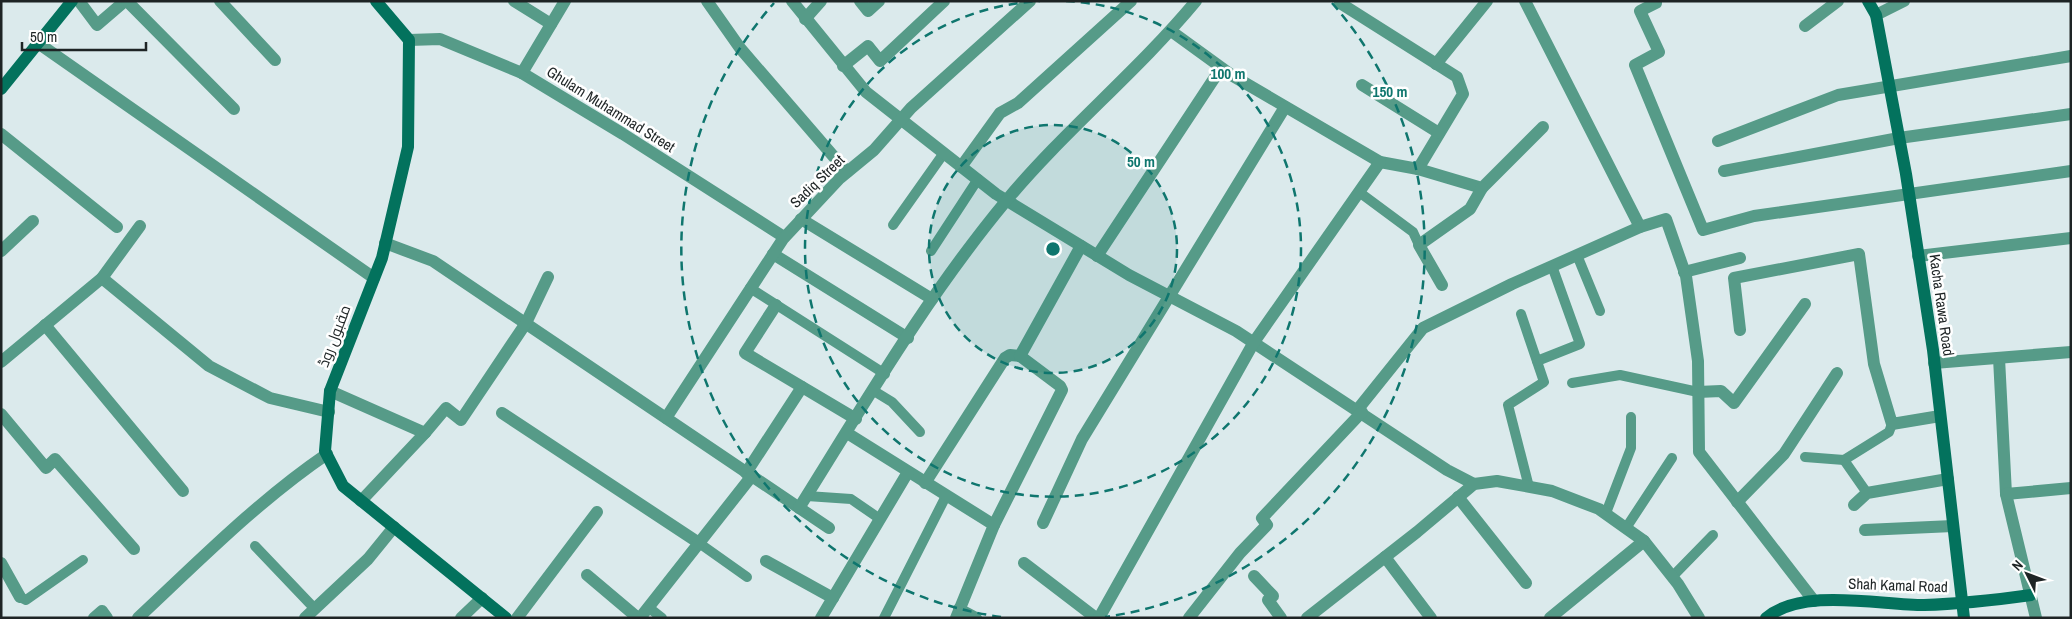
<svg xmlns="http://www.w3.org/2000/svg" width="2072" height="619" font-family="'Archivo Narrow',Cairo,sans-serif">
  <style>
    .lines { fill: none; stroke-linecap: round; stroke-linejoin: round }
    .lane { stroke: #569b88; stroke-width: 10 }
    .street { stroke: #569b88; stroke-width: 12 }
    .secondary { stroke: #03725d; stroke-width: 12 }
    .ring { fill: none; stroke: #0f766e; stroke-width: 2.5; stroke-dasharray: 9 6 }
    .labels { text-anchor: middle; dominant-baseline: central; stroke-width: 5; stroke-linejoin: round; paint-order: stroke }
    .street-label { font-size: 15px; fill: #1e2425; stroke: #fff }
    .centre { fill: #0f766e; stroke: #fff; stroke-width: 2.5 }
    .ring-label { font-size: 15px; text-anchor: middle; font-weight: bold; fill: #0f766e; stroke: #fff; stroke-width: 5; stroke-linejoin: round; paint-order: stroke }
  </style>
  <rect width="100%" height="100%" fill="#dbeaec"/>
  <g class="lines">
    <g class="lane">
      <path d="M1359,192L1413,232L1419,245"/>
      <path d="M893,225L944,153"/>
      <path d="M931,251L978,179"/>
      <path d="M1577,255L1600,311"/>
      <path d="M750,288L885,374"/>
      <path d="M1521,314L1544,382L1508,405L1529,487"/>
      <path d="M1537,361L1580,344L1552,266"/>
      <path d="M1572,383L1620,375L1698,392"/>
      <path d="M874,391L892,402L920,432"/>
      <path d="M1805,457L1844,460"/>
      <path d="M1867,493L1844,460L1889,432L1892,424"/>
      <path d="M807,496L851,499L880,519"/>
      <path d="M1606,513L1631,448V417"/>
      <path d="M1626,528L1672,458"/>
      <path d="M699,543L747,577"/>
      <path d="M255,546L315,609"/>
      <path d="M1672,577L1713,535"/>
      <path d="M20,597L26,600L83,560"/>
      <path d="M648,607L662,618"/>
      <path d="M884,618L946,496"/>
    </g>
    <g class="street">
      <path d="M79,1L97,25L125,1"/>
      <path d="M127,1L234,109"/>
      <path d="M220,1L275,60"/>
      <path d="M514,1L551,24"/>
      <path d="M707,1L740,48L847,172"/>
      <path d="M792,1L866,92L996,194L1129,275L1236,331L1447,470L1474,484"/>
      <path d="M860,1L868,11L879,1"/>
      <path d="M1525,1L1640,227"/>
      <path d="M1656,1V3L1640,11L1659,52L1635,65L1703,230L1754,216L2071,171"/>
      <path d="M1340,3L1457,77L1463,94L1418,169"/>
      <path d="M1876,15L1904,1"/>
      <path d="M805,19L821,1"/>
      <path d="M1805,26L1838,1"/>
      <path d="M1171,31L1233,76L1380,162L1418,169L1482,188L1543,127"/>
      <path d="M409,40L440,39L522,73L623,134L784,237"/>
      <path d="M38,43L374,278"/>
      <path d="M1436,64L1487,1"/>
      <path d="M843,66L868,46L880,61L944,1"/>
      <path d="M522,73L565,1"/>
      <path d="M1362,85L1439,133"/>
      <path d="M1,134L117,227"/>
      <path d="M1718,141L1838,95L2071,56"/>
      <path d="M961,167L1000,113L1018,103L1131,1"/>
      <path d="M1724,171L1899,138L2071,114"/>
      <path d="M801,219L932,299"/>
      <path d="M385,243L433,261L829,528"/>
      <path d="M1,251L33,221"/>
      <path d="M773,254L908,338"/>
      <path d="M1097,256L1221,68"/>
      <path d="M1918,256L2071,238"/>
      <path d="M1684,272L1740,258"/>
      <path d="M102,278L209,366L270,398L329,412"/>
      <path d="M1442,285L1419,245L1470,209L1482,188"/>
      <path d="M776,305L745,353L856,419"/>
      <path d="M45,325L183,491"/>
      <path d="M1740,330L1734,278L1859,254L1874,364L1892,424L1940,416"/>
      <path d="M1999,358L2006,494L2036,618"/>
      <path d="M1,362L102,278L140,226"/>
      <path d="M1934,363L2071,352"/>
      <path d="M330,391L425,433L361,501"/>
      <path d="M1698,392L1721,391L1734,403L1805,304"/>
      <path d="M1358,409L1423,328L1512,284L1640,227L1666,219L1686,276L1698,361L1699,452L1814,601"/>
      <path d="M502,413L699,543"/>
      <path d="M1,414L46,468L55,459L134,549"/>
      <path d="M666,418L783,239L840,178L874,150L911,108L1030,1"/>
      <path d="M425,433L446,408L461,420L526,323L548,277"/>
      <path d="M847,433L994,525L956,618"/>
      <path d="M746,473L802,387"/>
      <path d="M925,483L1005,358L1010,355L1020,356"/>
      <path d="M2006,494L2071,488"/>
      <path d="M1458,497L1526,583"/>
      <path d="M1737,502L1784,454L1837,373"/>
      <path d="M1854,505L1867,493L1948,479"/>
      <path d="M799,508C864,404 927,296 1006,201C1065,130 1137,72 1196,1"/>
      <path d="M1043,523L1082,439L1285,107"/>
      <path d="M994,525L1062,390L1060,386L1020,356L1081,246"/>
      <path d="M1865,530L1953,526"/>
      <path d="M1385,557L1431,618"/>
      <path d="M766,561L833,598"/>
      <path d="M1,563L20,597"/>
      <path d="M1024,563L1096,618"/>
      <path d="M587,575L638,618"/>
      <path d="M1254,576L1273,596L1268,600L1281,618"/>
      <path d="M959,609L976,618"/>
      <path d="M94,618L102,611L107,618"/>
      <path d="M138,618C199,561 258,501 327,454"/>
      <path d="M305,618L368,559L394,527"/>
      <path d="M461,618L482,598"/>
      <path d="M517,618L597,512"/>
      <path d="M640,618L751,477"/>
      <path d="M821,618L908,472"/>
      <path d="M1099,618L1254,342L1380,162"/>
      <path d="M1189,618L1240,553L1267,525L1262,518L1362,412"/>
      <path d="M1307,618L1417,532L1474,484L1497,481L1552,491L1599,509L1644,541L1678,584L1699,618"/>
      <path d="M1550,618L1644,541"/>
    </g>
    <g class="secondary">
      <path d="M376,1L409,40L408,147L382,258L330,391L325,451L343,486L506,618"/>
      <path d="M1868,1L1876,15L1906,174L1933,350L1964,618"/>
      <path d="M1,89L72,1"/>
      <path d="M1766,618C1803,587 1879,605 1924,605C1960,604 1995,600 2031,595"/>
    </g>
  </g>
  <circle cx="1053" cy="249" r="124" fill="#0f766e" fill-opacity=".12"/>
  <g class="ring">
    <circle cx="1053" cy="249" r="124"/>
    <path d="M1066 1A248 248 0 1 1 1040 1"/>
    <path d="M1001 617A372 372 0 0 1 774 3M1332 3A372 372 0 0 1 1105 617"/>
  </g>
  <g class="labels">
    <g class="street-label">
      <text transform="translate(611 109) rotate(32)">Ghulam Muhammad Street</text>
      <text transform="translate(817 181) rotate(-44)">Sadiq Street</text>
      <text transform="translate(1942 305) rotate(82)">Kacha Rawa Road</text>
      <text transform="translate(334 336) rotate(-69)">مقبول روڈ</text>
      <text transform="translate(1898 585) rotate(2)">Shah Kamal Road</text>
    </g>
  </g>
  <circle cx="1053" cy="249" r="8" class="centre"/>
  <g class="ring-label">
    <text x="1228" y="79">100 m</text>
    <text x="1390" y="97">150 m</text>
    <text x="1141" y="167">50 m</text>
  </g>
  <rect width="2072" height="619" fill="none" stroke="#1e2425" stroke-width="5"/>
  <g transform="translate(2027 574) rotate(312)" stroke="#ffffff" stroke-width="4" paint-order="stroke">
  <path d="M0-4L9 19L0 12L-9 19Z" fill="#1e2425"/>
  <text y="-8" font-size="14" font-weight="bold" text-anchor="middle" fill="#1e2425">N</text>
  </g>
  <path d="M22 42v8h124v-8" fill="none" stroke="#1e2425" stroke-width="2.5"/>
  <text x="30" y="42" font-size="15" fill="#1e2425" stroke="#ffffff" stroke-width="4" paint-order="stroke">50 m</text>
</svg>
